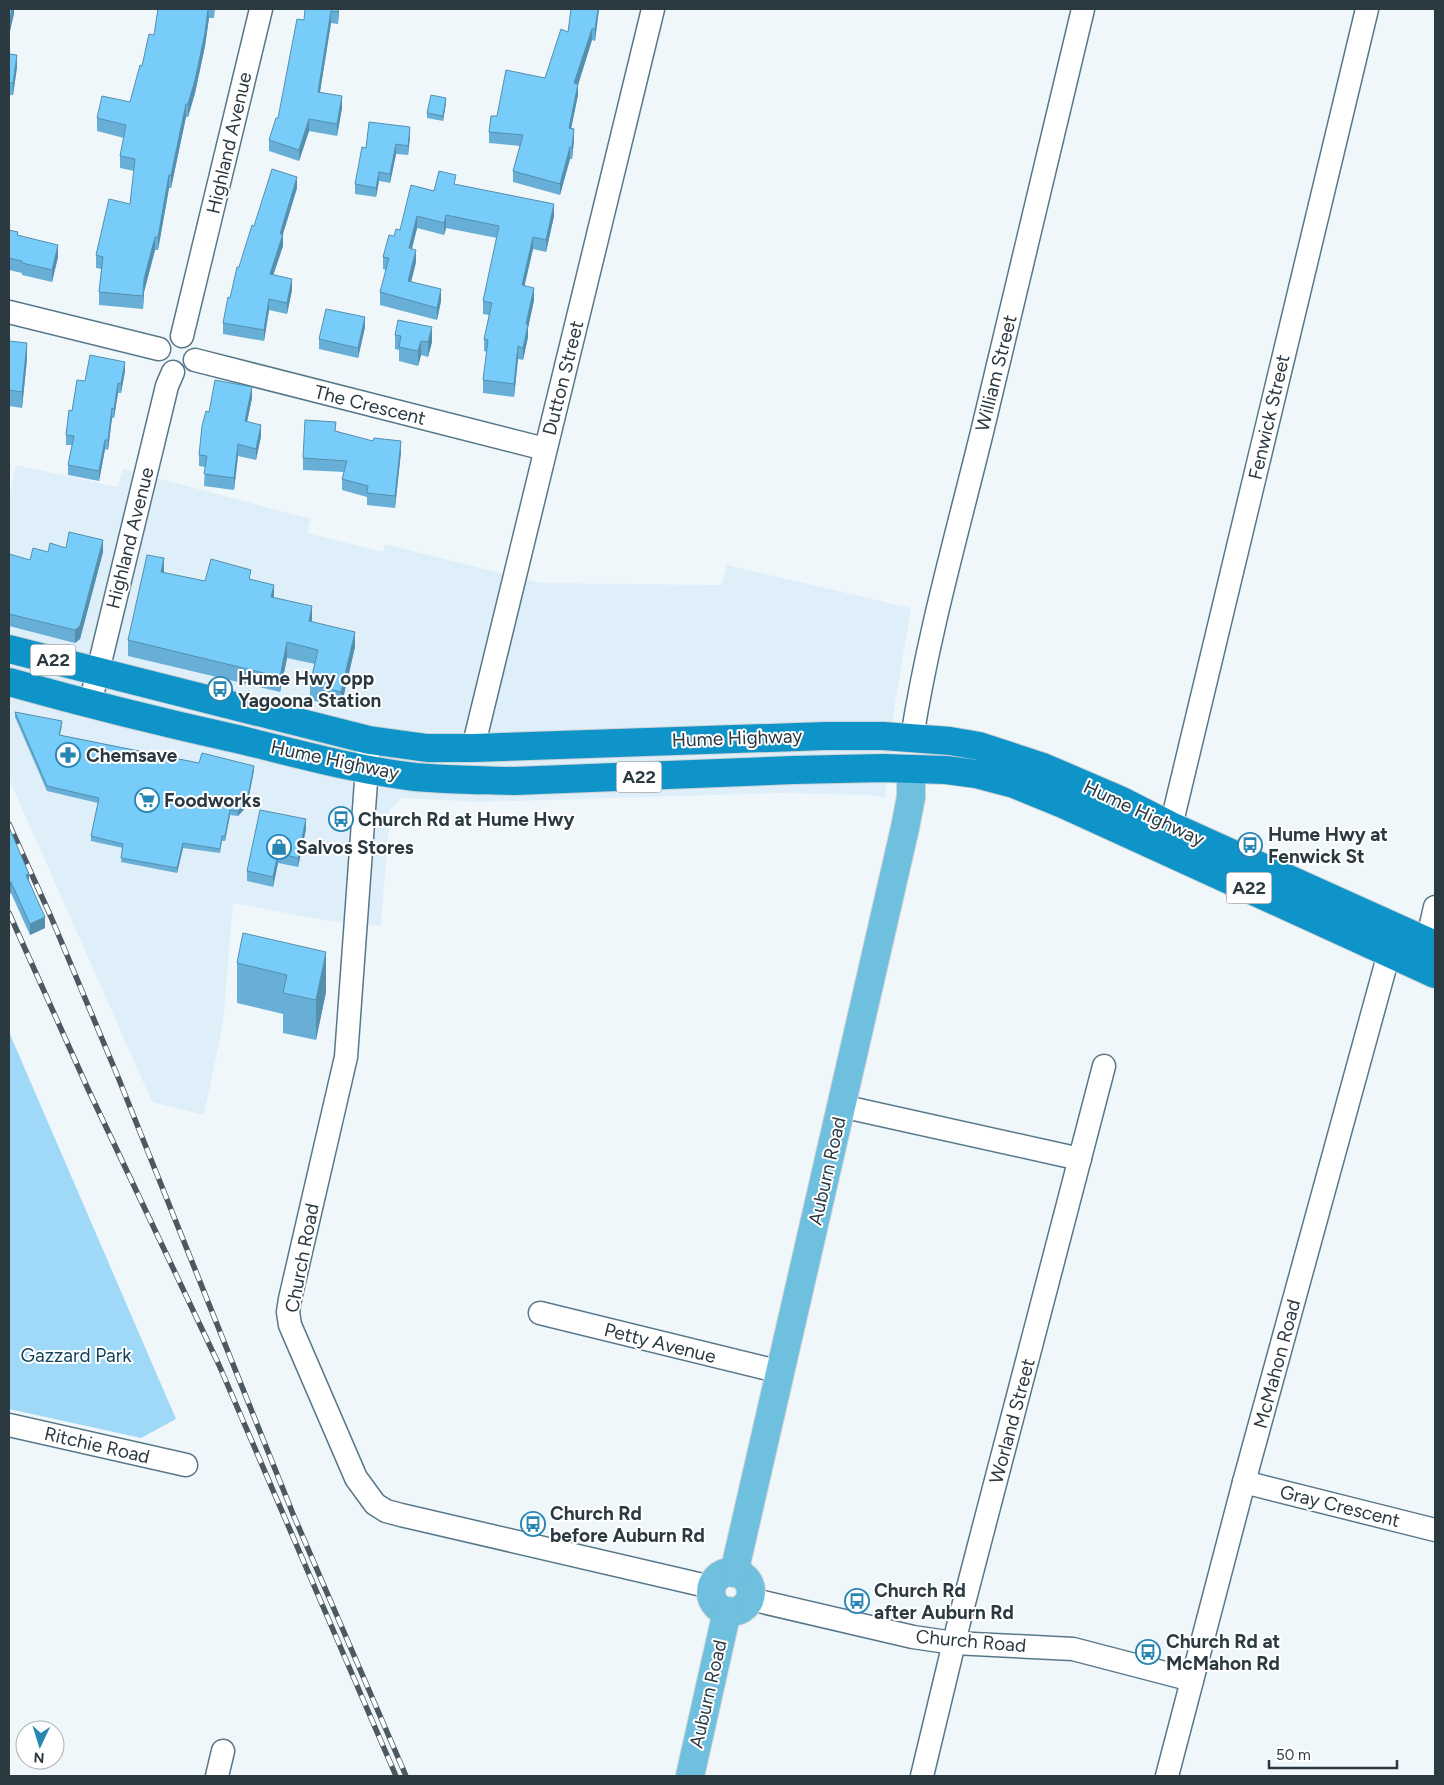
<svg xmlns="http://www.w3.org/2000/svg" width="1444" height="1785" font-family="Figtree,sans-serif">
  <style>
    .built { fill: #dfeff9 }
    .green { fill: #a0d9f8 }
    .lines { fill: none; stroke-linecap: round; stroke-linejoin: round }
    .minor-casing { stroke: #58788a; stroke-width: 25 }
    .major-casing { stroke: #d0d3d5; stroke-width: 30 }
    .highway-casing { stroke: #d0d3d5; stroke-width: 30 }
    .minor { stroke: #fff; stroke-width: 22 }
    .major { stroke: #6fbfdf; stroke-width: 28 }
    .highway { stroke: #0f94c9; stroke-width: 28 }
    .rail-casing { stroke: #4c5960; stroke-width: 5.5 }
    .rail { stroke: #fff; stroke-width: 4; stroke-dasharray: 11; stroke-linecap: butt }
    .wall { fill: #67afd6 }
    .shaded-wall { fill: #548fae }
    .building { fill: #78ccf9; stroke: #548fae }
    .labels { text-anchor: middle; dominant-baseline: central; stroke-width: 4; stroke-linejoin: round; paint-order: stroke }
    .shield { fill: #fff; stroke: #6b747a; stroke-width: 1 }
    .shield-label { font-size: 18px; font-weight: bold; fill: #2b3941 }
    .street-label { font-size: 19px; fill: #2b3941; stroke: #fff }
    .poi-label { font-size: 19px; font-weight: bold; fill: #2b3941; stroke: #fff; text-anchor: start }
    .park-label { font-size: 19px; fill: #14445b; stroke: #fff }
  </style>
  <rect width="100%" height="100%" fill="#f0f7fb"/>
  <path class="built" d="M16,465L118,487L123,469L311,519L307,533L383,552L385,544L541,583L721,585L727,565L911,608L895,704L885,798L868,795L781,793L480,802L402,798L390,809L381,926L329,921L233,903L223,1024L204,1115L152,1102L9,779V496Z"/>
  <path class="green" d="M9,1032L176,1419L141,1438L9,1409Z"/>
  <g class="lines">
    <defs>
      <g id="minor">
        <path d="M9,312L159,349"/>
        <path d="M182,336L261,9"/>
        <path d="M195,360L545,449"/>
        <path d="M90,704L167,386L173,372"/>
        <path d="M912,738C928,635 957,534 982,432C1016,291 1050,150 1083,9"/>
        <path d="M369,740L346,1057L290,1299L288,1312L290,1325L356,1478L375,1504L386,1511L401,1515L711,1587"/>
        <path d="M473,748L653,9"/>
        <path d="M1171,826L1367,9"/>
        <path d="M1427,942L1435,907"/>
        <path d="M841,1106L1080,1159"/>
        <path d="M540,1313L781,1372"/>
        <path d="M9,1425L186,1465"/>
        <path d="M1244,1482L1435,1530"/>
        <path d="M750,1599L913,1637L954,1643L1073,1649L1192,1680"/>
        <path d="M217,1776L223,1751"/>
        <path d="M922,1776L959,1622L1104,1066"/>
        <path d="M1167,1776L1244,1482L1389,953"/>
      </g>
      <g id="major">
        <circle cx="731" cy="1592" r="20"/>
        <path d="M734,1573L905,828L911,797V769"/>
        <path d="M690,1776L727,1611"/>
      </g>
      <g id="highway">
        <path d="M9,649L369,740L427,748H473L826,736H883L950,741L979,746L1043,767L1120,800L1171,826L1435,945"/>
        <path d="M9,682C84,703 160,722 237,739C296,753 355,770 415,777C448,780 481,780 514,781L793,770L883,768L946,770L976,774L1014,784L1063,804L1435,974"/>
      </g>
    </defs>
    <use href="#minor" class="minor-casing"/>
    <use href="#major" class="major-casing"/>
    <use href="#highway" class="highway-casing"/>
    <use href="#minor" class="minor"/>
    <use href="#major" class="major"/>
    <use href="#highway" class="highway"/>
    <defs>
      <g id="rail">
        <path d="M9,824L51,917L118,1077L293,1514L406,1776"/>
        <path d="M9,913L88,1089L219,1365L396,1776"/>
      </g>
    </defs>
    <use href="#rail" class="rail-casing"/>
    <use href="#rail" class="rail"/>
  </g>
  <g class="wall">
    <path d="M158,9H215L214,18H209L205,46L195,93L188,117H186L171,188H169L158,250H155L144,292L143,309L99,305V292L101,269L96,268V255L130,204L134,171L120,168V156L124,138L97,131V118L130,102L142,66L154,35Z"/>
    <path d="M339,9L338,24L331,23L320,92L342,108L337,136L309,131L299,161L269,151V140L278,118L304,20Z"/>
    <path d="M599,9L595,41L592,40L578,85V95L571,128L574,140L572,159H570L560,195L513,182V171L520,146L489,143V132L497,116L545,78L568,32Z"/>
    <path d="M9,54L17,67L13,95H9Z"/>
    <path d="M446,103L443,121L427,118V113Z"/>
    <path d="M410,137L408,155L396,154L390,183L379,181L376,197L355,194V184L366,148Z"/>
    <path d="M456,185L554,216L546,252L533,249L524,285L534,300L528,328V337L523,360L518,359L514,397L483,393V380L487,352L484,351V339L489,315L483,314V301L497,238L446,228L444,235L417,228L412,249L416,262L411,282L441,301L437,320L380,305V292L386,270L383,269V257L394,236L434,191Z"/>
    <path d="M297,188L283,234V246L273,275L292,290L287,314L269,310L264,341L223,334V323L239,267L254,226Z"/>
    <path d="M9,230L58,257L52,282L22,275V273L9,270Z"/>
    <path d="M365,327L358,358L319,349V339Z"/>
    <path d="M395,335L432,342L428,357L421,355L418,366L399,361V350L395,349Z"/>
    <path d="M9,341L27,359L22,408L9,406Z"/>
    <path d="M125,371L121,393H118L114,418H112L108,450L105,449L99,481L68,475V465L72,445H66V435L72,411Z"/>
    <path d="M252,398L247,421L261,436L256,460L238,456L234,490L204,486L205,467L199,466V455L209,412Z"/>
    <path d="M336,431L401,452L395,508L367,505V497L342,490V479L344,472L303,470V458Z"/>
    <path d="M66,548L103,552L80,639L75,643L9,626V554L30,560L48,552Z"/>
    <path d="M164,573L205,581L251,579L274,598L312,622L355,647L341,707L310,700V684L315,664L287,658L280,692L128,656V640Z"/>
    <path d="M15,712L62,726L60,735L199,763L254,770L247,806L238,816L230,815L225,841H222L220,853L183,848L177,873L121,862L123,848L91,841V836L98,803L47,791L15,717Z"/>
    <path d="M9,827L29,882L45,928L30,935L11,893L9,894Z"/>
    <path d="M306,829L298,867L278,863L273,887L247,881V871Z"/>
    <path d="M243,933L326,992L316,1040L283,1033V1014L237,1003V963Z"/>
  </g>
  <g class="shaded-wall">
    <path d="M12,9H14V14L9,36V24Z"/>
    <path d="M208,9L209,18L205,46L195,93L188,117V104Z"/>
    <path d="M338,9H339L338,24Z"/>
    <path d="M598,9H599L595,41V29Z"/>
    <path d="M331,11V23L318,104V92Z"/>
    <path d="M592,29V40L578,85V95L569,139V128L574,83Z"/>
    <path d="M17,55V67L13,95V83Z"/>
    <path d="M342,96V108L337,136V124Z"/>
    <path d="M446,98V103L443,121V116Z"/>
    <path d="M186,104V117L171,188V175Z"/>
    <path d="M309,119V131L299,161V150Z"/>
    <path d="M410,127V137L408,155V146Z"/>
    <path d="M574,129V140L572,159V147Z"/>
    <path d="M396,144V154L390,183V174Z"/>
    <path d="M570,147V159L560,195V184Z"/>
    <path d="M379,172V181L376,197V188Z"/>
    <path d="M169,175V188L158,250V237Z"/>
    <path d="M297,177V188L281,240L283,234V246L270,285V274L280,234Z"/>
    <path d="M554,204V216L546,252V240Z"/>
    <path d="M446,215V228L444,235V223Z"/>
    <path d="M417,216V228L409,260V248Z"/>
    <path d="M155,237V250L144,292L143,309V296L144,279Z"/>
    <path d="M533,237V249L522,297V285Z"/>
    <path d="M58,245V257L52,282V270Z"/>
    <path d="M416,250V262L408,294V281Z"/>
    <path d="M292,279V290L287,314V303Z"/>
    <path d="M534,288V300L528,328V337L523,360V348L526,324Z"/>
    <path d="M441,289V301L437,320V308Z"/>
    <path d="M269,299V310L264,341V330Z"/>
    <path d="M365,317V327L358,358V348Z"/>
    <path d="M432,327V342L428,357V342Z"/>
    <path d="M421,341V355L418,366V351Z"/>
    <path d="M27,343V359L22,408V392Z"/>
    <path d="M518,346V359L514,397V384Z"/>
    <path d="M125,362V371L121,393V384Z"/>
    <path d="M118,383V393L114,418V409Z"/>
    <path d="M252,387V398L245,432V421Z"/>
    <path d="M112,408V418L108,450V440Z"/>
    <path d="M261,425V436L256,460V449Z"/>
    <path d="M105,440V449L99,481V471Z"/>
    <path d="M401,441V452L395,508V496Z"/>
    <path d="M238,444V456L234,490V478Z"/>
    <path d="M103,540V552L80,639L75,643V630Z"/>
    <path d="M164,558V574L161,572Z"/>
    <path d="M274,585V600L271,597Z"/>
    <path d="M312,606V621H309Z"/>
    <path d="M355,632V647L341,707V692Z"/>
    <path d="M287,642V658L280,692V677Z"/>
    <path d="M254,766V770L247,806L238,816V811Z"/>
    <path d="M230,810V815L225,841V836Z"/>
    <path d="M306,819V829L298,867V858Z"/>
    <path d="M183,843V848L177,873V868Z"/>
    <path d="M278,853V863L273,887V877Z"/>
    <path d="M29,874V885L26,875Z"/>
    <path d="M11,882V893L9,894V883Z"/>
    <path d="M45,917V928L30,935V924Z"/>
    <path d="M326,952V992L316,1040V1000Z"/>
  </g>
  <g class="building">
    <path d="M9,9H12L9,24Z"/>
    <path d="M158,9H208L205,33L195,80L188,104H186L171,175H169L158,237H155L144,279L143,296L99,292L103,257L96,255L109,199L130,204L135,159L120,156L126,125L97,118L102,96L130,102L140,65L142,66L149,34L154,35Z"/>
    <path d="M305,9H338V12L331,11L318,92L342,96L337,124L309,119L299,150L269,140L276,118H278L297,19L304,20Z"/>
    <path d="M571,9H598L595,29H592L574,83L578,84L569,128L574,129L572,147H570L560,184L513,171L523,135L489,132L491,116H497L506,70L545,78L561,29L568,32Z"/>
    <path d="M9,54L17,55L13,83H9Z"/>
    <path d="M431,95L446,98L443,116L427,113Z"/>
    <path d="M369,122L410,127L408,146L396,144L390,174L379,172L376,188L355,184L362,147L366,148Z"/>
    <path d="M272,169L297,177L280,234H283L270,274L292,279L287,303L269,299L264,330L223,323L228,297L230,298L237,267H239L252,225L254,226Z"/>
    <path d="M439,171L456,175L454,184L554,204L546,240L533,237L522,285L534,288L526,324L528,325L523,348L518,346L514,384L483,380L488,340L484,339L492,303L483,301L499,226L446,215L444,223L417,216L409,248L416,250L408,281L441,289L437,308L380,292L389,258L383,257L389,235L394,236L396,229L400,230L411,185L434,191Z"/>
    <path d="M9,230L18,232L17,235L58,245L52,270L22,263V261L9,258Z"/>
    <path d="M326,309L365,317L358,348L319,339Z"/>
    <path d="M398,320L432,327L428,342L421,341L418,351L399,347L401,336L395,335Z"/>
    <path d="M9,341L27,343L22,392L9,390Z"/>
    <path d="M90,355L125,362L121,384L118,383L114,409L112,408L108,440H105L99,471L68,465L74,436L66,435L69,410L72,411L77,380L85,381Z"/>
    <path d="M215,380L252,387L245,421L261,425L256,449L238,444L234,478L204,474L207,456L199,455L202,426L206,411L209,412Z"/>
    <path d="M305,420L336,422L335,431L373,441L374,438L401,441L395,496L367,493L368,486L342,479L347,461L303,458Z"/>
    <path d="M69,532L103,540L80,626L75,630L9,614V554L30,560L33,548L48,552L50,543L66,548Z"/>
    <path d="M147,555L164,558L161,572L205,581L211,559L251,570L249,579L274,585L271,597L312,606L309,621L355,632L341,692L310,684L318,650L287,642L280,677L128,640Z"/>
    <path d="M15,712L62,721L59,735L199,763L202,753L254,766L247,801L238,811L230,810L225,836H222L220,849L183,843L177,868L121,858L123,844L91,836L99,798L47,786Z"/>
    <path d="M260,810L306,819L298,858L278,853L273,877L247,871Z"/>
    <path d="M9,827L29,874L26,875L45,917L30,924L11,882L9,883Z"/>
    <path d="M243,933L326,952L316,1000L283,993L287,975L237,963Z"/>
  </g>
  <defs>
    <symbol id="bus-ring" viewBox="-11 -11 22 22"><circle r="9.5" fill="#fff" stroke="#2886b2" stroke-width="1.5"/><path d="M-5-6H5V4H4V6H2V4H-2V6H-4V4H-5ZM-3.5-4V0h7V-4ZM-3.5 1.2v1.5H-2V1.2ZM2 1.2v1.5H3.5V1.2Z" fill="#2886b2"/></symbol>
    <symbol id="pharmacy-ring" viewBox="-11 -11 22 22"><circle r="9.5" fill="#fff" stroke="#2886b2" stroke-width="1.5"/><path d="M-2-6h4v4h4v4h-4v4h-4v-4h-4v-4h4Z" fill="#2886b2"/></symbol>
    <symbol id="supermarket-ring" viewBox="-11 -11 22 22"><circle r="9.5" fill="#fff" stroke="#2886b2" stroke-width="1.5"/><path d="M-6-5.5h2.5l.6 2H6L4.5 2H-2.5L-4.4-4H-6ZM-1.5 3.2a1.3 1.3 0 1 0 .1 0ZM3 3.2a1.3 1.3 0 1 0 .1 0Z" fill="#2886b2"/></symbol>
    <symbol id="shop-ring" viewBox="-11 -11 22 22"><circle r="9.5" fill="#fff" stroke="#2886b2" stroke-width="1.5"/><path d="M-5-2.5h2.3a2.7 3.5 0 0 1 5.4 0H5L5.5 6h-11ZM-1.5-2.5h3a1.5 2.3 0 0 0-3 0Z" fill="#2886b2"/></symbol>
  </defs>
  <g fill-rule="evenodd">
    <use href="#bus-ring" x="206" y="675" width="28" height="28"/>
    <use href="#pharmacy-ring" x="54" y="741" width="28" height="28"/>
    <use href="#supermarket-ring" x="133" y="786" width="28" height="28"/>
    <use href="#bus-ring" x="327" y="805" width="28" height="28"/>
    <use href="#bus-ring" x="1236" y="831" width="28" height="28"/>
    <use href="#shop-ring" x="265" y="833" width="28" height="28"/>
    <use href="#bus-ring" x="519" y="1510" width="28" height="28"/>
    <use href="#bus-ring" x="843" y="1587" width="28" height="28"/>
    <use href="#bus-ring" x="1134" y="1638" width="28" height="28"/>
  </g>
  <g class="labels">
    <g class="shield">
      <rect x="30.5" y="644.5" width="45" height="31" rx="4"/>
      <rect x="616.5" y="761.5" width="45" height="31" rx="4"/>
      <rect x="1226.5" y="872.5" width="45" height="31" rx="4"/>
    </g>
    <g class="shield-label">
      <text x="53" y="660">A22</text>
      <text x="639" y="777">A22</text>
      <text x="1249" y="888">A22</text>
    </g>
    <g class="street-label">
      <text transform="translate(229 143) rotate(-77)">Highland Avenue</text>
      <text transform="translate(996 373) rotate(-76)">William Street</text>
      <text transform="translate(563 378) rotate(-76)">Dutton Street</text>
      <text transform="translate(370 405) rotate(14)">The Crescent</text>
      <text transform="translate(1269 417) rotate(-77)">Fenwick Street</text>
      <text transform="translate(130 538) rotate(-76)">Highland Avenue</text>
      <text transform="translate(737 738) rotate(-2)">Hume Highway</text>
      <text transform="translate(335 760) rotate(12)">Hume Highway</text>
      <text transform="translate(1144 813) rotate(25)">Hume Highway</text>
      <text transform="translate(827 1171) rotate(-77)">Auburn Road</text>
      <text transform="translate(302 1258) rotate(-79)">Church Road</text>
      <text transform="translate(660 1343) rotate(14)">Petty Avenue</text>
      <text transform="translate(1277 1364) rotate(-75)">McMahon Road</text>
      <text transform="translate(1012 1421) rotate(-75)">Worland Street</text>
      <text transform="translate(97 1445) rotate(13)">Ritchie Road</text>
      <text transform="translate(1340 1506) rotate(14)">Gray Crescent</text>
      <text transform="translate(971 1641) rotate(5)">Church Road</text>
      <text transform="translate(708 1694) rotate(-77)">Auburn Road</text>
    </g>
    <g class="poi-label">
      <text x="238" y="678">Hume Hwy opp<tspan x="238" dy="22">Yagoona Station</tspan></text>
      <text x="86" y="755">Chemsave</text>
      <text x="164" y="800">Foodworks</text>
      <text x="358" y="819">Church Rd at Hume Hwy</text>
      <text x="1268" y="834">Hume Hwy at<tspan x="1268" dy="22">Fenwick St</tspan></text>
      <text x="296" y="847">Salvos Stores</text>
      <text x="550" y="1513">Church Rd<tspan x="550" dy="22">before Auburn Rd</tspan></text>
      <text x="874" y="1590">Church Rd<tspan x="874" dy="22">after Auburn Rd</tspan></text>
      <text x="1166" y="1641">Church Rd at<tspan x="1166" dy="22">McMahon Rd</tspan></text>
    </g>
    <g class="park-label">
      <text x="76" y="1355">Gazzard Park</text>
    </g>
  </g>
  <rect width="1444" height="1785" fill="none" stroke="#2b3941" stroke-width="20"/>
  <g transform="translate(40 1745) rotate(184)"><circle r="24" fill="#ffffff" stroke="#aab0b3"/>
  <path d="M0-4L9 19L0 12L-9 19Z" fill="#2886b2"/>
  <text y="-8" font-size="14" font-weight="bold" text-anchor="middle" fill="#2b3941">N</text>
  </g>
  <path d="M1269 1760v8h128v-8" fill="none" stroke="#2b3941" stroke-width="2.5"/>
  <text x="1276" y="1760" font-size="15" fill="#2b3941" stroke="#ffffff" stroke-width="4" paint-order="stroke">50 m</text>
</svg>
